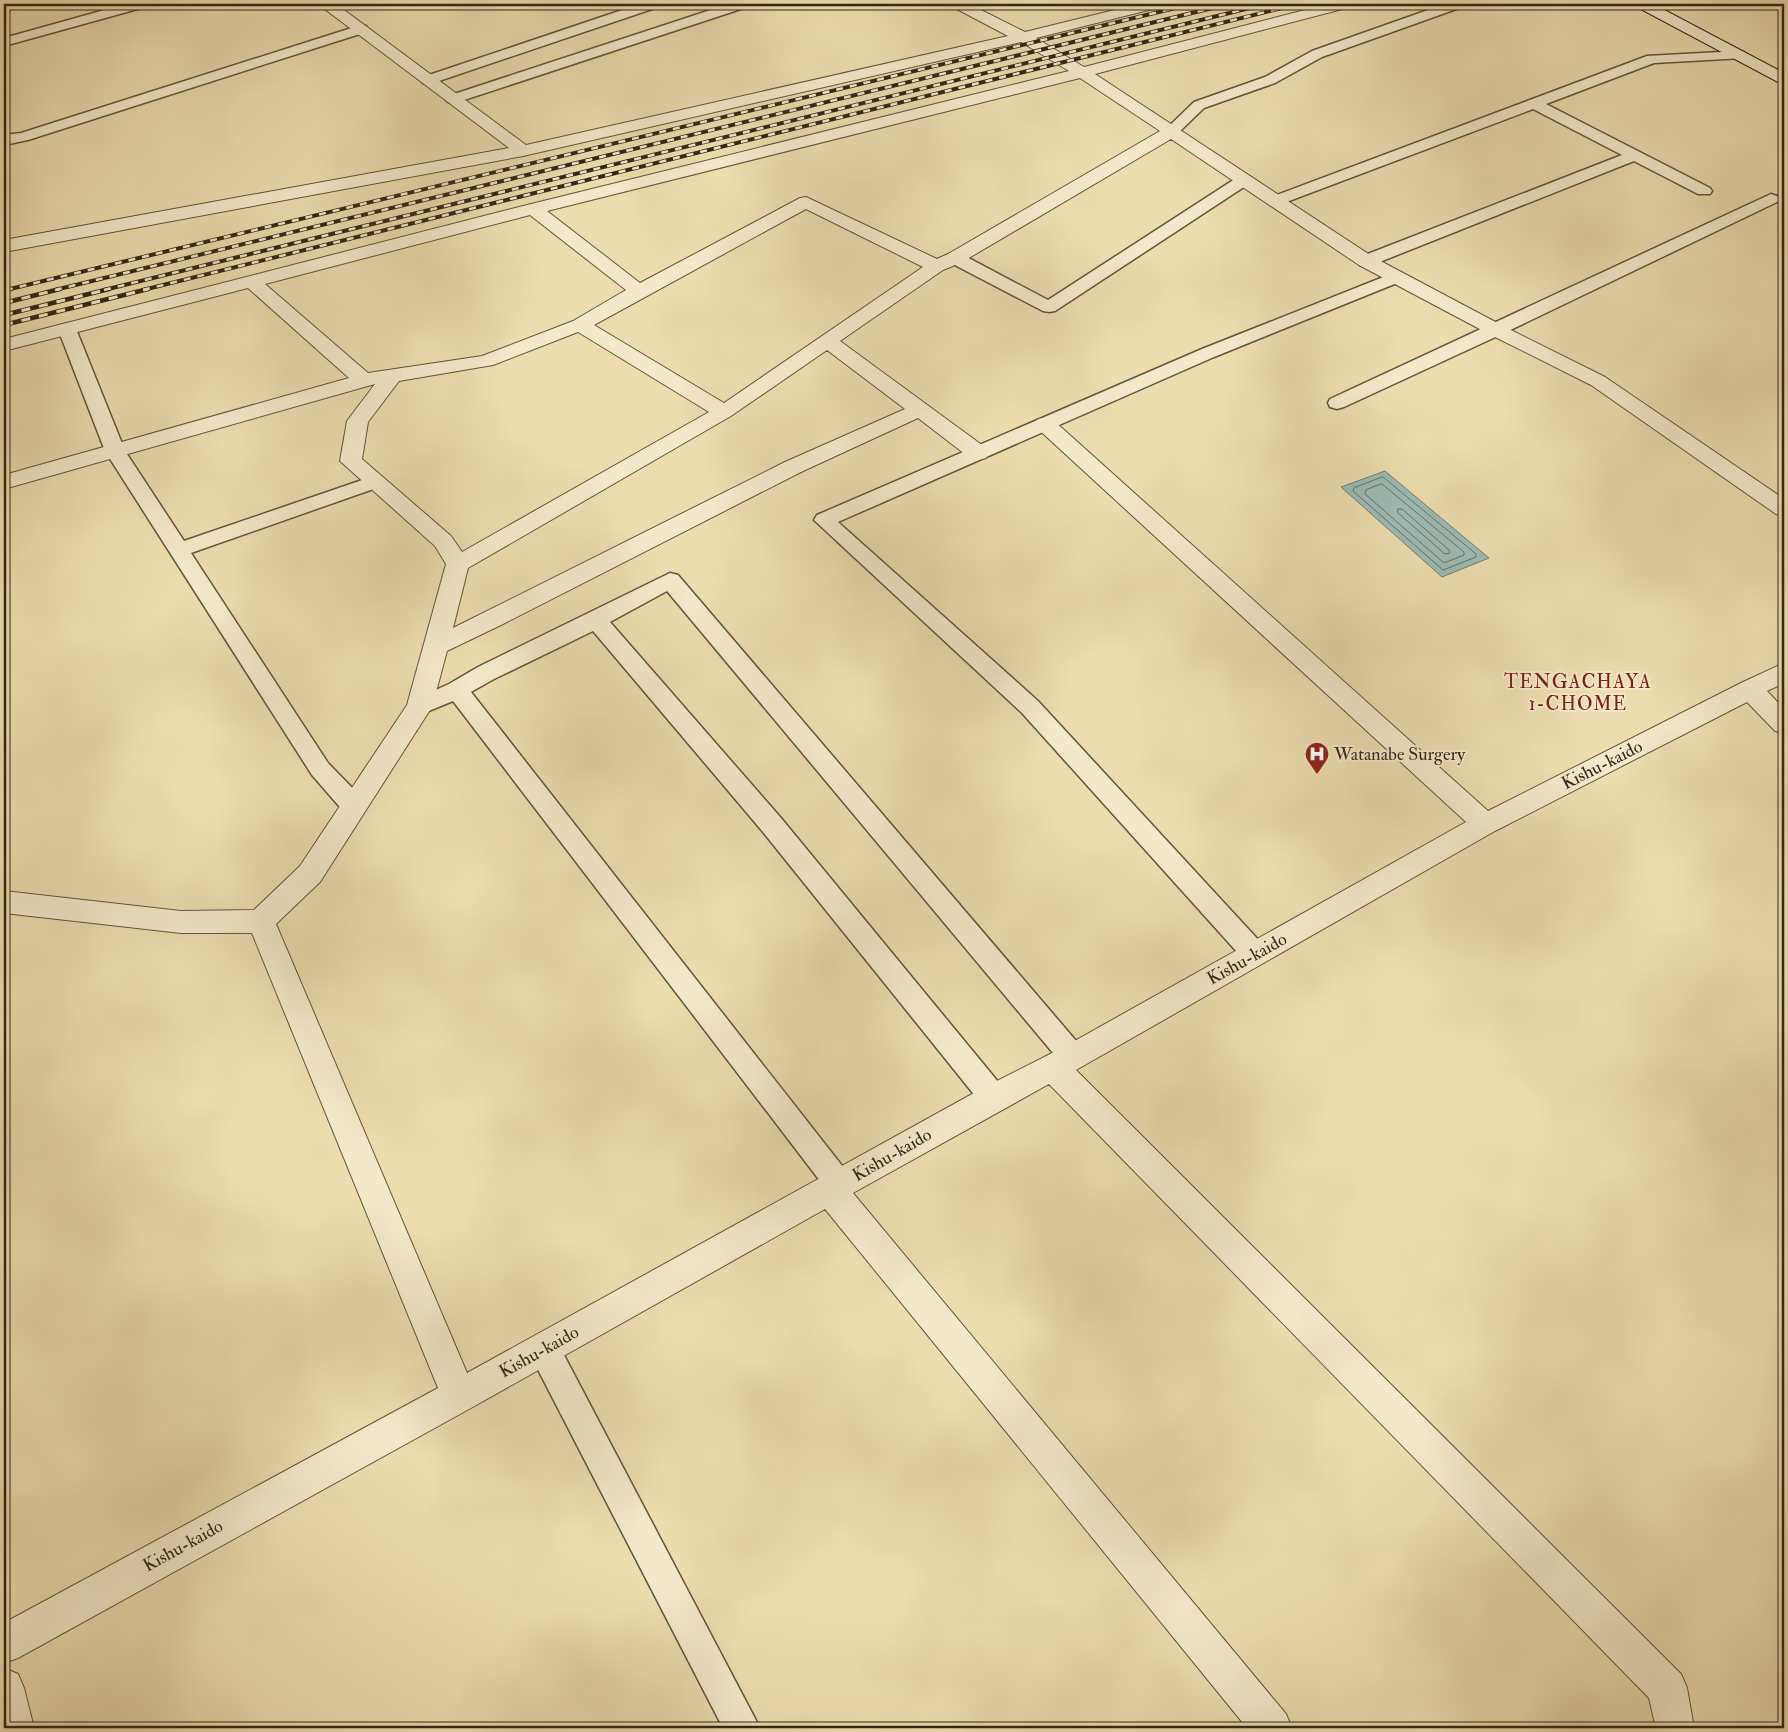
<svg xmlns="http://www.w3.org/2000/svg" width="1788" height="1732" font-family="'IM FELL Double Pica',serif">
  <style>
    .water { fill: #9bbab3; stroke: #727f75 }
    .lines { fill: none; stroke-linecap: round; stroke-linejoin: round }
    .shore { stroke: #687065; stroke-width: 1 }
    .lane-casing { stroke: #62543d; stroke-width: 3 }
    .street-casing { stroke: #62543d; stroke-width: 2 }
    .secondary-casing { stroke: #342617; stroke-width: 2 }
    .lane { fill: #f3e8ca; fill-rule: evenodd }
    .street { fill: #f3e8ca; fill-rule: evenodd }
    .secondary { fill: #f3e8ca; fill-rule: evenodd }
    .tram { stroke: #342617; stroke-width: 2 }
    .rail-far1-casing { stroke: #342617; stroke-width: 4 }
    .rail-casing { stroke: #342617; stroke-width: 4.5 }
    .rail-far1 { stroke: #f3e8ca; stroke-width: 2.5; stroke-dasharray: 7; stroke-linecap: butt }
    .rail { stroke: #f3e8ca; stroke-width: 3; stroke-dasharray: 9; stroke-linecap: butt }
    .labels { text-anchor: middle; dominant-baseline: central; stroke-width: 4; stroke-linejoin: round; paint-order: stroke }
    .poi-label { font-size: 18px; fill: #342617; stroke: #f3e8ca; text-anchor: start }
    .street-label { font-size: 18px; fill: #342617; stroke: #f3e8ca }
    .neighbourhood-label { font-size: 19px; letter-spacing: 1px; fill: #7a1f14; stroke: #f3e8ca }
  </style>
  <rect width="100%" height="100%" fill="#ecdcae"/>
  <filter id="stains"><feTurbulence type="fractalNoise" baseFrequency=".004" numOctaves="4"/><feColorMatrix values="0 0 0 0 .2 0 0 0 0 .09 0 0 0 0 .02 0 0 0 .5 -.17"/></filter>
  <radialGradient id="worn" r=".72"><stop offset=".6" stop-color="#630" stop-opacity="0"/><stop offset="1" stop-color="#630" stop-opacity=".3"/></radialGradient>
  <path class="water" d="M1385,471L1489,558L1442,577L1341,487Z"/>
  <g class="lines">
    <g class="shore">
      <path d="M1383,477L1476,554V557L1443,570L1353,491L1354,488Z"/>
      <path d="M1382,484L1464,552V555L1444,563L1365,494L1366,490Z"/>
      <path d="M1398,509H1402L1449,550L1450,553L1445,554L1398,513Z"/>
    </g>
    <defs>
      <g id="lane">
        <path d="M126,4H147L145,7L4,46V38Z"/>
        <path d="M331,4H352L350,7L332,12L325,8Z"/>
        <path d="M640,4H660L658,7L433,83H423L421,80L423,77Z"/>
        <path d="M729,4H749L747,7L458,102H448L445,99L448,96Z"/>
        <path d="M1445,4H1464L1462,7L1322,57L1275,83L1204,108L1177,134H1167L1164,131L1194,102L1265,77L1312,51Z"/>
        <path d="M361,25L366,26L368,29L366,32L28,140L4,145V135L21,133Z"/>
        <path d="M1739,51L1744,52L1746,55L1744,58L1654,63L1546,104L1710,188L1712,191L1710,194H1698L1634,161L1372,265L1366,266L1360,265L1357,261L1360,257L1622,155L1533,109L1281,204H1269L1267,201L1269,198L1647,56Z"/>
        <path d="M1244,175L1250,177L1252,180L1250,183L1055,311L1049,312L1043,311L949,262L946,258L949,254L955,253L961,254L1048,300L1238,177Z"/>
        <path d="M1771,194L1777,196L1779,199L1777,202L1502,334L1344,407L1337,409L1330,407L1328,403L1330,399Z"/>
        <path d="M1396,272L1402,273L1405,277L1402,281L1214,357L838,522L1038,701L1264,946L1268,954L1264,962L1255,965L1246,962L1022,713L814,520L817,515L1202,349Z"/>
        <path d="M67,324L73,325L76,329L125,451L184,541L368,478L375,476L382,478L385,482L382,486L191,553L328,763L363,799L366,806L363,813L354,815L345,813L312,775L105,451L58,329L61,325Z"/>
        <path d="M670,573L678,575L1083,1049L1087,1057L1083,1065L1073,1069L1063,1065L667,591L610,622L781,818L1004,1089L1008,1098L1004,1107L994,1110L984,1107L763,832L593,631L494,679L471,692L850,1176L855,1185L850,1194L840,1198L830,1194L453,701L419,715L411,713L408,707L411,701L449,684L478,667Z"/>
        <path d="M544,1334L555,1338L760,1728H723L533,1360L528,1349L533,1338Z"/>
      </g>
      <g id="street">
        <path d="M320,4H336L526,145L1008,36L953,7L951,4H969L1025,32L1139,4H1163L1161,7L1036,38L1084,67L1328,4H1352L1350,7L1095,74L1373,257L1503,326L1605,377L1784,499V516L1776,514L1591,385L1489,334L1359,265L1171,139L962,262L943,270L840,341L986,448L989,453L986,458L978,460L970,458L918,418L801,472L503,624L447,651L432,707L428,713L320,882L276,924L467,1373L983,1088L1062,1048L1466,822L1038,429L1034,424L1038,419L1045,418L1052,419L1488,811L1741,683L1784,663V683L1767,691L1784,709V733L1775,731L1747,702L1495,831L1076,1070L1681,1674L1687,1688L1694,1728H1653L1655,1724L1649,1698L1049,1084L853,1193L1286,1714L1292,1728H1247L825,1209L471,1408L18,1658L4,1663V1623L438,1388L252,933H181L4,913V891L181,911L254,910L300,866L407,705L446,564L435,546L340,461L347,421L375,384L4,489V475L349,378L248,288L4,351V339L527,205L1069,71L1021,42L523,156L4,252V240L509,148L322,7ZM1080,78L1160,131L948,254L937,259L806,197L800,198L640,283L547,211ZM806,209L923,267L724,403L594,325ZM530,215L626,290L573,321L482,356L368,373L265,284ZM578,332L709,412L462,552L451,536L362,459L368,422L399,381L493,365ZM827,350L905,409L785,462L453,628L468,568L731,416Z"/>
        <path d="M4,1668L18,1674L24,1688L34,1728H4Z"/>
      </g>
      <path id="secondary" d="M1634,4H1653L1784,73V84L1778,82L1637,7Z"/>
    </defs>
    <use href="#lane" class="lane-casing"/>
    <use href="#street" class="street-casing"/>
    <use href="#secondary" class="secondary-casing"/>
    <use href="#lane" class="lane"/>
    <use href="#street" class="street"/>
    <use href="#secondary" class="secondary"/>
    <path class="tram" d="M1775,1728L1784,1721"/>
    <defs>
      <g id="rail-far1">
        <path d="M6,290L1192,4"/>
        <path d="M55,290L1229,4"/>
        <path d="M104,290L1266,4"/>
        <path d="M143,290L1298,4"/>
      </g>
      <g id="rail">
        <path d="M4,291L11,289"/>
        <path d="M4,303L60,289"/>
        <path d="M4,315L109,289"/>
        <path d="M4,325L148,289"/>
      </g>
    </defs>
    <use href="#rail-far1" class="rail-far1-casing"/>
    <use href="#rail" class="rail-casing"/>
    <use href="#rail-far1" class="rail-far1"/>
    <use href="#rail" class="rail"/>
  </g>
  <defs>
    <symbol id="hospital-pin" viewBox="-11 -11 22 30"><path d="M0 17L-7.5 6A9.5 9.5 0 1 1 7.5 6Z" fill="#8f2418" stroke="#f3e8ca"/><path d="M-5-5h3v3.5h4V-5h3V5h-3V1.5h-4V5h-3Z" fill="#fff"/></symbol>
  </defs>
  <g fill-rule="evenodd">
    <use href="#hospital-pin" x="1303" y="740" width="28" height="38"/>
  </g>
  <g class="labels">
    <g class="poi-label">
      <text x="1334" y="754">Watanabe Surgery</text>
    </g>
    <g class="street-label">
      <text transform="translate(1602 765) rotate(-27)">Kishu-kaido</text>
      <text transform="translate(1247 959) rotate(-29)">Kishu-kaido</text>
      <text transform="translate(892 1155) rotate(-30)">Kishu-kaido</text>
      <text transform="translate(539 1352) rotate(-29)">Kishu-kaido</text>
      <text transform="translate(183 1546) rotate(-29)">Kishu-kaido</text>
    </g>
    <g class="neighbourhood-label">
      <text x="1578" y="682">TENGACHAYA<tspan x="1578" dy="22">1-CHOME</tspan></text>
    </g>
  </g>
  <rect width="1788" height="1732" fill="none" stroke="#ecdcae" stroke-width="20"/>
  <rect x="5" y="5" width="1778" height="1722" fill="none" stroke="#342617" stroke-width="2.5"/>
  <rect x="10" y="10" width="1768" height="1712" fill="none" stroke="#342617"/>
  <rect width="100%" height="100%" filter="url(#stains)"/>
  <rect width="100%" height="100%" fill="url(#worn)"/>
</svg>
